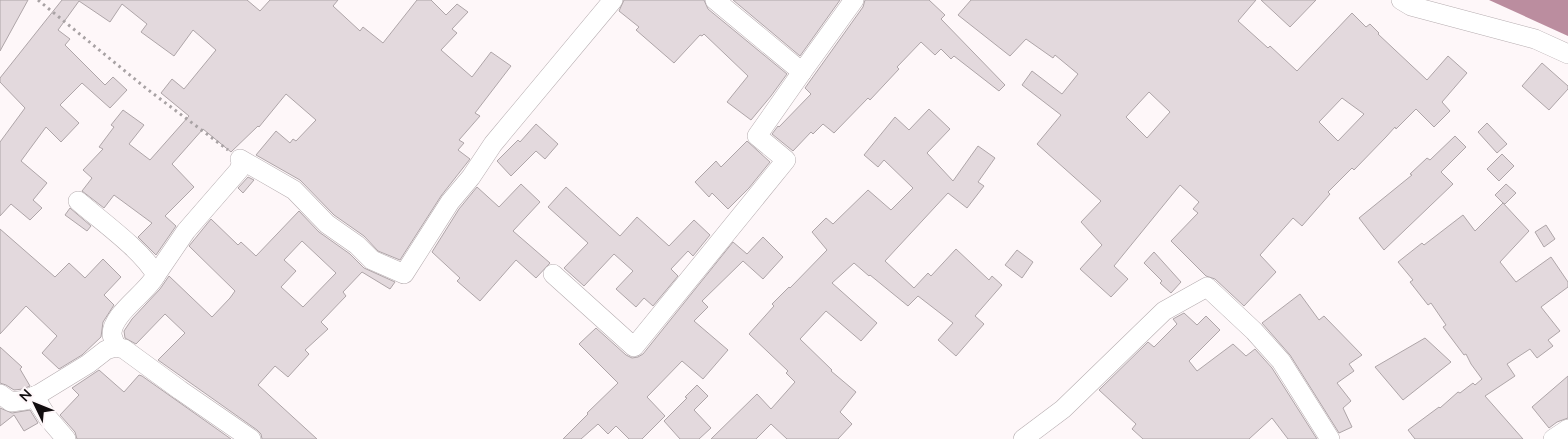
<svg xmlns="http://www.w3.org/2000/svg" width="1568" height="439" font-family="Mulish,sans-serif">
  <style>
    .water { fill: #bb8d9f }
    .building { fill: #e3d9dd; stroke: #aea5a8; fill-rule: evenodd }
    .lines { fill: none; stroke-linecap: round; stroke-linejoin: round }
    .minor-casing { stroke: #b5acaf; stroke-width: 20 }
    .path { stroke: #a8a2a4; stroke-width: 3; stroke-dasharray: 2.5 4; stroke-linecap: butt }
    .minor { stroke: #fff; stroke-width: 19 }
  </style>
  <rect width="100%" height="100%" fill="#fef7f9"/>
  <path class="water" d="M1489,0H1568V36Z"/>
  <g class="building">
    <path d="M0,0H28L0,51Z"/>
    <path d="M62,0H247L260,11L270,0H338L333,6L360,31L363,27L383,43L417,0H431L446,15L457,4L468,12L452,29L457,33L441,50L472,77L491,52L511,66L475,113L480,116L459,140L464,143L458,150L470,159L441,196L400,260L378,251L364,236L334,215L300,180L256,155L276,131L290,143L293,139L296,141L316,120L286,94L259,127L258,126L231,152L203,129L172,164L194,187L165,216L176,226L156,255L138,237L152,223L114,195L104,208L82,191L92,178L83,170L103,149L99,147L114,127L111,125L123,110L144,125L129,144L150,160L189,116L161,93L172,79L184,89L216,50L193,30L174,56L141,32L147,24L122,4L110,22L79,1L58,30L70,39L65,45L105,85L113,77L127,90L110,108L82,83L60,105L79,123L61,142L46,127L21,161L47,183L33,200L42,208L30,220L11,204L0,216V142L25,108L0,82V78Z"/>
    <path d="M624,0H704L708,9L787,74L771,96L751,120L727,102L748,76L704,34L702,36L700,35L674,63L636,30L639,27L619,11Z"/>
    <path d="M733,0H840L800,56Z"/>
    <path d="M865,0H929L945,15L941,19L1005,85L999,91L954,56L951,59L941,49L935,55L921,42L897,67L899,69L870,100L868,98L834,133L823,124L813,134L811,132L793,151L772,134L778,126L779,127L811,94L805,88L863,7Z"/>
    <path d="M971,0H1256L1238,21L1268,48L1270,46L1297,71L1352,13L1366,27L1370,24L1379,33L1378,34L1427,80L1448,56L1467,73L1442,102L1450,111L1434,127L1416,109L1396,129L1395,127L1386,137L1354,170L1352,168L1328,192L1330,194L1302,226L1293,218L1260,255L1276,272L1244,306L1215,279L1206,276L1171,241L1198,213L1193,209L1199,202L1180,185L1114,266L1128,279L1111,297L1080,269L1102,245L1081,222L1101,201L1037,144L1061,115L1022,85L1032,71L1062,94L1078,74L1055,55L1053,58L1026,39L1010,56L958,15ZM1149,92L1170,112L1147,138L1126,117ZM1342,98L1364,114L1338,141L1319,122Z"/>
    <path d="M1261,0H1316L1290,27Z"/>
    <path d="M1542,63L1568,86V89L1549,110L1522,86Z"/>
    <path d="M929,109L950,129L927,153L953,181L978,146L995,158L978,182L984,186L967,208L948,193L885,261L914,288L928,273L931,276L956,249L989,280L992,276L1002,285L975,316L984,324L956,356L938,340L953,323L918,296L908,306L870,275L869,276L854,263L832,283L877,323L861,341L826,311L800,339L832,370L831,371L856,392L840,412L852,424L838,439H787L771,424L756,439H711L757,394L771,409L795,382L786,373L788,371L749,334L774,306L772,304L789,287L790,288L827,250L812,232L826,218L833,224L868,190L891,210L913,188L884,160L878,167L864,155L895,117L909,130Z"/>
    <path d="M1487,123L1507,144L1497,153L1478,132Z"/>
    <path d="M536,124L558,144L545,159L536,151L511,176L497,161L518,140L520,142Z"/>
    <path d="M1455,136L1466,147L1441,172L1453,184L1384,250L1359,218L1412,175L1410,174L1427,158L1430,160Z"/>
    <path d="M747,141L770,162L749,188L728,209L712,193L709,197L695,182L716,161L721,167Z"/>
    <path d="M1502,154L1514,166L1499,181L1487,169Z"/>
    <path d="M248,177L254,180L243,193L238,188Z"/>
    <path d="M521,184L540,202L513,231L550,263L536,278L516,260L480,301L457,281L460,278L432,252L459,209L477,187L499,207Z"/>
    <path d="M1506,184L1516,193L1505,204L1503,203L1529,231L1500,262L1516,282L1551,257L1568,282V287L1541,307L1560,331L1548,340L1553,346L1537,358L1530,349L1507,364L1515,376L1485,396L1523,439H1415L1408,430L1439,407L1440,408L1458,392L1460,393L1473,383L1475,385L1482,379L1471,364L1466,354L1464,355L1443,327L1446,325L1431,303L1428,305L1410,282L1413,280L1398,262L1422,243L1424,245L1463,215L1475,231L1503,203L1495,195Z"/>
    <path d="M566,187L620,236L637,217L669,246L694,220L710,235L693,256L688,251L671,269L678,276L653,306L644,298L636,307L616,289L633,271L614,254L584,286L564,268L588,243L548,207Z"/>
    <path d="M70,208L91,226L87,231L65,215Z"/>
    <path d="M299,211L319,232L350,254L364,268L395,282L390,289L362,272L343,292L346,296L321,322L328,329L305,350L309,354L288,377L275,366L258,385L317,439H262L261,434L257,430L158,360L185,333L165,314L136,344L125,338L124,331L132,319L160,289L169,276L212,317L230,298L235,291L189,246L211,219L238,245L241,242L256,256ZM302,241L336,273L303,307L281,287L296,271L284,260Z"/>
    <path d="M1546,225L1555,239L1544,247L1535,232Z"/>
    <path d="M0,229L55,277L69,263L85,278L103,259L121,277L104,295L114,305L103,322L101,337L82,355L59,369L42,353L57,336L26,306L0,334Z"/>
    <path d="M763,237L783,257L763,279L743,261L702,301L708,307L694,321L728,350L703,379L682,361L647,397L665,416L642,439H629L616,426L608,434L598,424L581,439H563L588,414L587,413L618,383L579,344L596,328L626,355L632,358L638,357L643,354L733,242L747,254Z"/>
    <path d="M1017,250L1033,262L1022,278L1005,265Z"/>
    <path d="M1154,252L1181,282L1171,293L1160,283L1162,281L1144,263Z"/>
    <path d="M1300,294L1319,320L1324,316L1362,355L1349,364L1354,371L1337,383L1351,401L1343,408L1352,427L1339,433L1290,355L1262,323Z"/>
    <path d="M1184,313L1197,325L1206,316L1220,330L1189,361L1197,371L1233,344L1246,356L1255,349L1272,368L1317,439H1288L1272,418L1249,439H1143L1132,429L1136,424L1099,390L1148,342L1154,347L1177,324L1173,319Z"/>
    <path d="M1425,338L1451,362L1403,400L1375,367Z"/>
    <path d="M0,347L22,367L20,369L30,386L23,389L14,390L6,385L0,383Z"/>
    <path d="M99,370L124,392L139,375L142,376L231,439H77L75,432L60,415L79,395L72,388Z"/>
    <path d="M1568,376V418L1557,422L1549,428L1532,407Z"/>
    <path d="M697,385L708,396L694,410L711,428L699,439H680L664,421L687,398L685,397Z"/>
    <path d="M0,408L12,413L30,410L38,423L24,431L14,415L0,426Z"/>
  </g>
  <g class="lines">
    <defs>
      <g id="minor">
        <path d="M715,0L802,72L854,0"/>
        <path d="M1401,0L1411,6L1535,39L1568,54"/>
        <path d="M240,159L294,190L327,224L357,245L372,260L404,274L450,202L471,177L493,144L613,0"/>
        <path d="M78,201C101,221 142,250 156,275C147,293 111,314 112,335C113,339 115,343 116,347"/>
        <path d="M553,274L634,347L786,160L757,136L802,72"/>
        <path d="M156,275L186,231L239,170L242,161"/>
        <path d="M0,394L11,402L26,400L39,394L88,364L106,350L116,347L124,349L180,390L251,439"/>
        <path d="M34,396L48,418L66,439"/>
        <path d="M1023,439L1063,409L1164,311L1207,287L1254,331L1281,361L1330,439"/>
        <path d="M1553,439L1568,429"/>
      </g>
    </defs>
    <use href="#minor" class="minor-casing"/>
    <path class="path" d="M38,0L147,89L228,150"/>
    <use href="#minor" class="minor"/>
  </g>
  <g transform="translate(35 404) rotate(313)" stroke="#fef7f9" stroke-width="4" paint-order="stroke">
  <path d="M0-4L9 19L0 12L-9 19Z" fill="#110d0f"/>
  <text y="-8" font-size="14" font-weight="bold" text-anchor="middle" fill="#110d0f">N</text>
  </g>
</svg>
